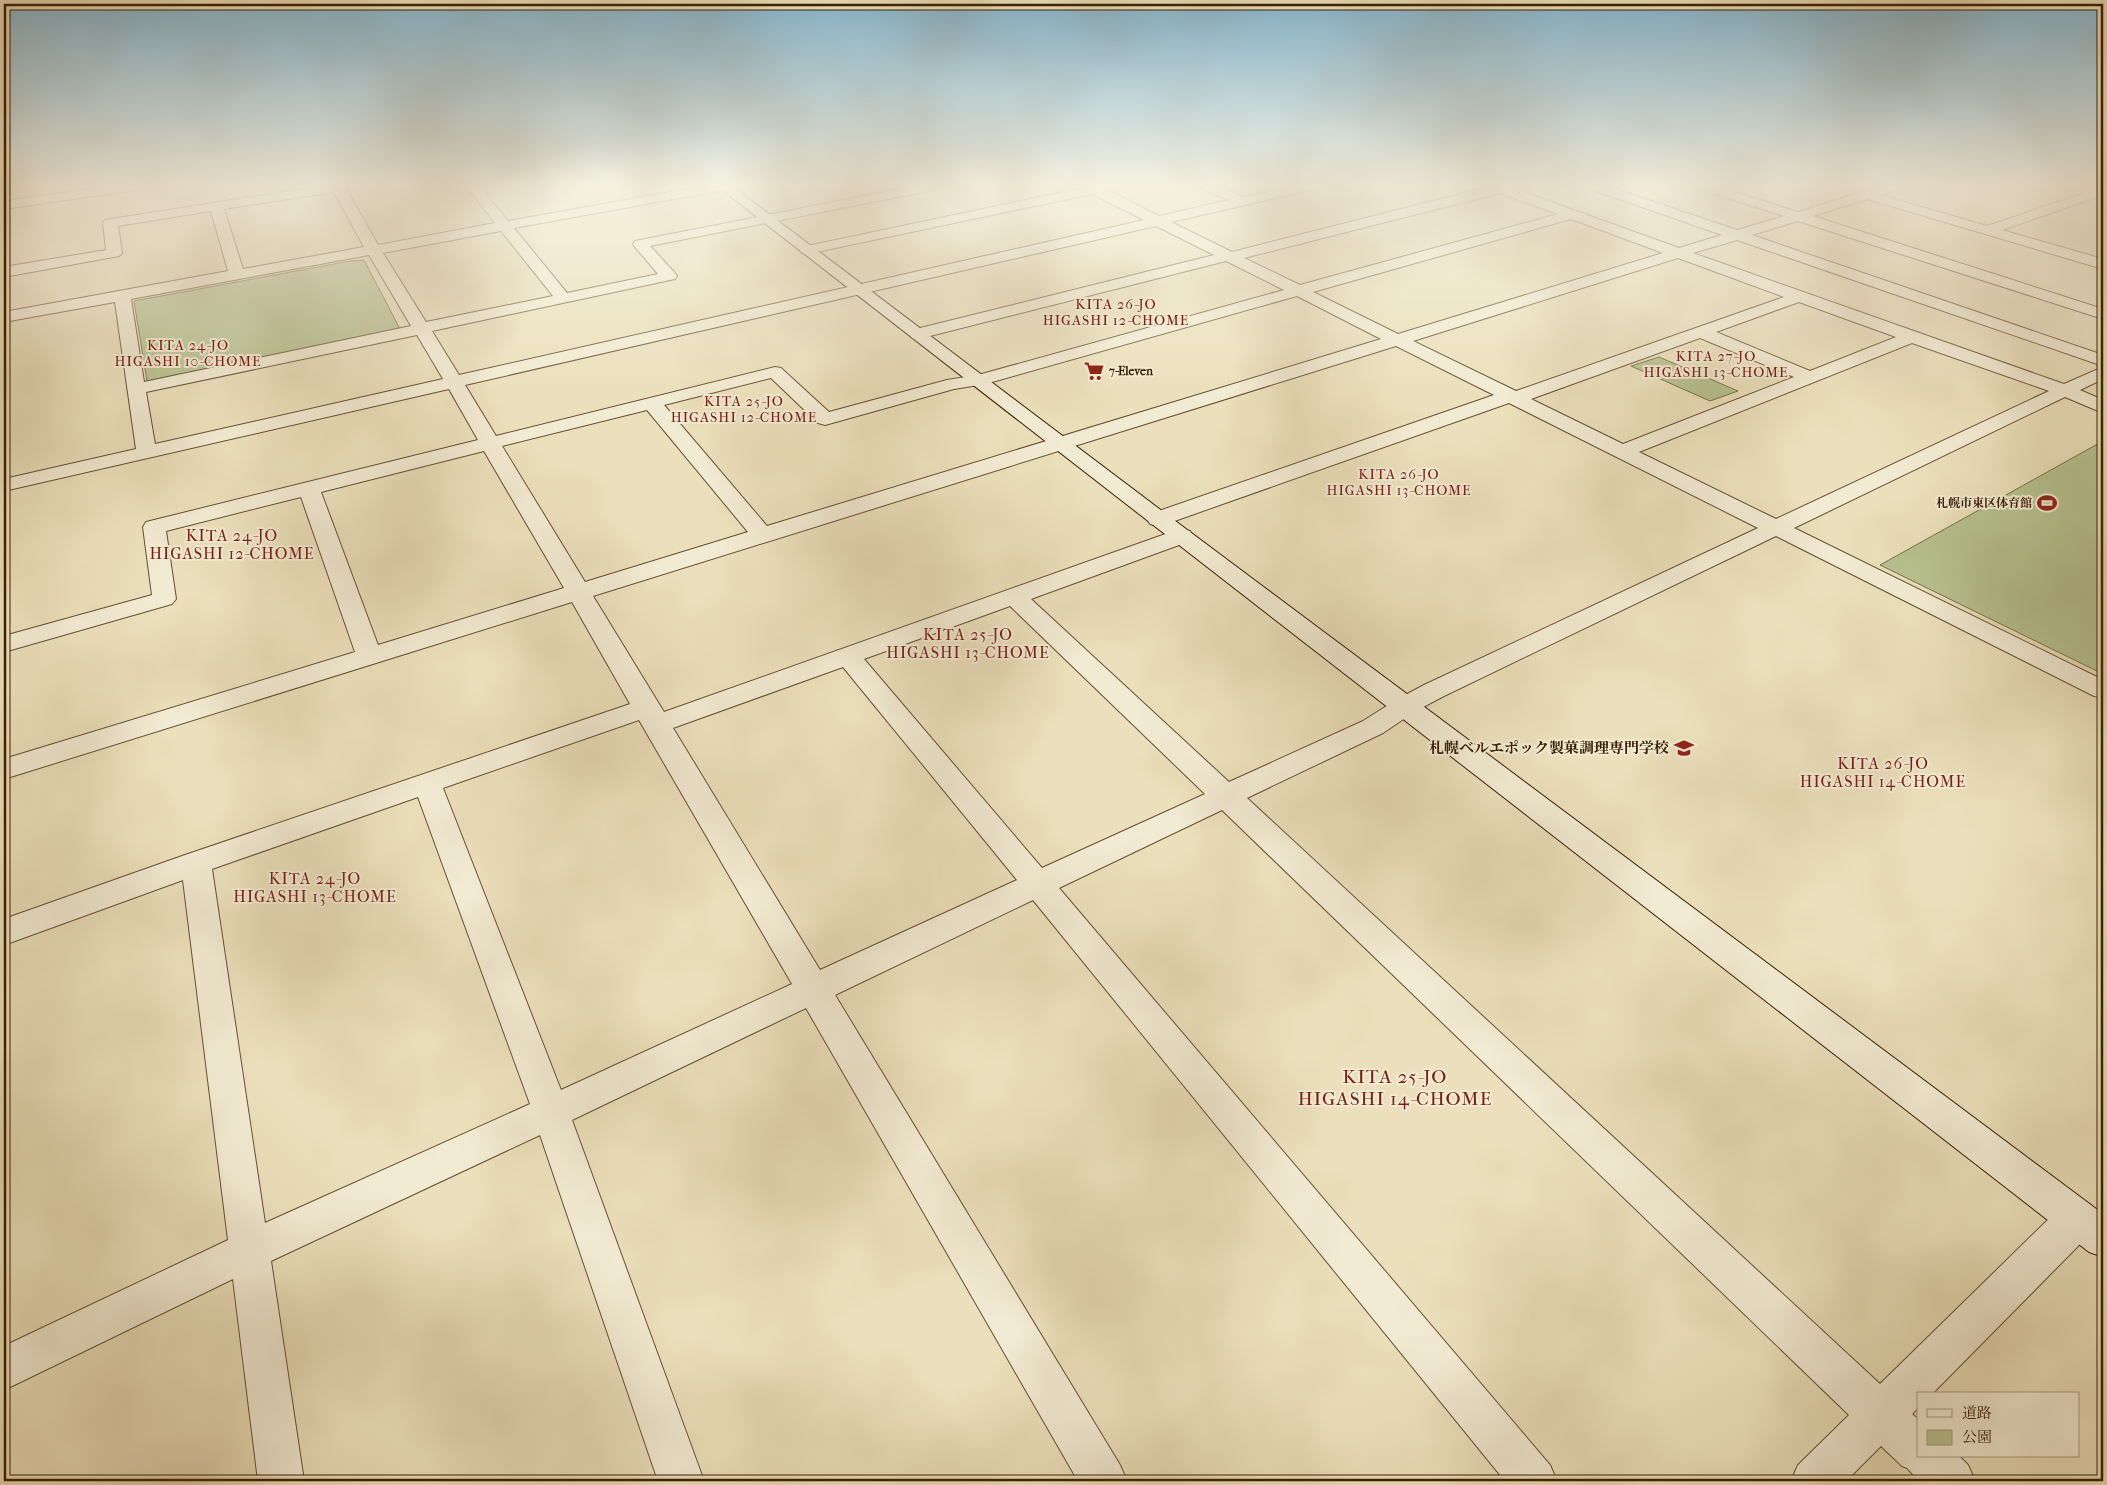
<svg xmlns="http://www.w3.org/2000/svg" width="2107" height="1485" font-family="'IM FELL French Canon','Noto Serif JP',serif">
  <style>
    .green { fill: #b7c290; stroke: #78714a }
    .lines { fill: none; stroke-linecap: round; stroke-linejoin: round }
    .street-casing { stroke: #665032; stroke-width: 2 }
    .secondary-casing { stroke: #3a2004; stroke-width: 2 }
    .street { fill: #f2ebd3; fill-rule: evenodd }
    .secondary { fill: #f2ebd3; fill-rule: evenodd }
    .labels { text-anchor: middle; dominant-baseline: central; stroke-width: 4; stroke-linejoin: round; paint-order: stroke }
    .far-poi-label { font-size: 12px; font-weight: bold; fill: #3a2004; stroke: #f2ebd3; text-anchor: start }
    .far-neighbourhood-label { font-size: 14px; letter-spacing: 1px; fill: #7a1f14; stroke: #f2ebd3 }
    .poi-label { font-size: 15px; font-weight: bold; fill: #3a2004; stroke: #f2ebd3; text-anchor: end }
    .neighbourhood-label { font-size: 16px; letter-spacing: 1px; fill: #7a1f14; stroke: #f2ebd3 }
    .near-neighbourhood-label { font-size: 19px; letter-spacing: 1px; fill: #7a1f14; stroke: #f2ebd3 }
  </style>
  <rect width="100%" height="100%" fill="#ebe0bb"/>
  <filter id="stains"><feTurbulence type="fractalNoise" baseFrequency=".004" numOctaves="4"/><feColorMatrix values="0 0 0 0 .2 0 0 0 0 .09 0 0 0 0 .02 0 0 0 .5 -.17"/></filter>
  <radialGradient id="worn" r=".72"><stop offset=".6" stop-color="#630" stop-opacity="0"/><stop offset="1" stop-color="#630" stop-opacity=".3"/></radialGradient>
  <g class="green">
    <path d="M364,260L400,329L147,381L134,301L350,261Z"/>
    <path d="M1659,357L1738,391L1710,401L1631,366Z"/>
    <path d="M2103,441V674L1880,565Z"/>
  </g>
  <g class="lines">
    <defs>
      <g id="street">
        <path d="M111,186H143L136,190L4,209V201Z"/>
        <path d="M322,186H351L347,190L378,245L495,223L466,186H479L508,221L704,186H731L724,190L514,228L567,293L658,274L635,247L633,244L635,241L915,186H941L934,190L650,246L675,273L677,276L675,279L432,331L459,375L1144,220L1092,194L807,254L802,253L800,250L802,247L807,246L1082,188L1081,186H1100L1159,216L1229,200L1203,189L1202,186H1218L1244,197L1294,186H1316L1315,189L1171,222L1232,252L1488,187V186H1507L1679,248L1722,235L1590,189L1589,186H1607L1737,230L1784,216L1699,189L1698,186H1716L1798,212L1858,193L1859,191L1883,186H1902L1901,189L1881,195L1987,226L2103,187V195L2002,230L2103,259V269L1867,199L1813,216L2103,309V319L1798,221L1752,235L2103,355V366L1737,240L1693,253L2064,384L2103,367V379L2080,390L2103,400V413L2065,397L1794,528L2103,680V698L2094,696L1776,536L1442,697L1414,712L1383,733L1247,798L1880,1384L2063,1205L2077,1200L2091,1205L2097,1219L2091,1233L1932,1394H1918V1408L1912,1414L1918,1419V1456H1959L1968,1465L1975,1481H1919L1907,1468L1902,1466L1881,1446L1846,1481H1791L1798,1465L1849,1415L1222,810L1059,888L1550,1465L1557,1481H1505L1033,900L835,995L1120,1465L1127,1481H1078L806,1008L572,1120L704,1481H658L540,1135L271,1261L304,1481H258L233,1279L4,1390V1346L228,1240L183,880L4,945V919L185,855L630,704L572,602L4,779V759L355,652L301,497L166,531L176,599L172,604L4,652V636L152,595L143,527L146,522L478,440L449,389L4,491V479L136,449L115,302L4,322V312L228,271L211,211L118,226L122,253L119,256L4,277V267L106,250L103,223L105,220ZM334,192L364,247L243,269L224,209ZM1500,193L1558,214L1300,285L1244,258ZM1571,219L1663,253L1398,334L1313,292ZM1156,226L1214,255L912,330L909,334L912,338L918,339L1226,261L1284,290L978,375L947,380L829,412L781,368L775,367L496,436L465,385ZM501,231L553,296L426,322L383,253ZM369,255L411,326L144,382L131,299ZM1678,258L1784,297L1516,391L1413,341ZM1297,296L1381,339L767,526L664,405L771,378L818,423L825,425L954,389L985,384ZM1799,302L1896,337L1810,371L1716,332ZM417,335L443,379L155,444L146,392ZM1700,338L1794,377L1623,444L1531,399ZM1912,343L2049,391L1776,519L1639,452ZM1396,346L1494,395L1150,514L1147,519L1150,524L1158,526L1166,524L1509,403L1758,528L1424,685L1396,700L1363,721L1229,782L1031,599L1190,541L1193,536L1190,531L1182,529L1174,531L664,712L593,596ZM647,410L748,532L585,582L502,446ZM484,451L564,588L378,645L321,492ZM1010,606L1205,794L1042,868L864,659ZM843,667L1017,880L820,970L673,728ZM639,720L792,984L561,1090L443,788ZM418,797L530,1104L265,1223L212,869Z"/>
      </g>
      <path id="secondary" d="M717,186H732L1166,514L2103,1214V1257L2089,1252Z"/>
    </defs>
    <use href="#street" class="street-casing"/>
    <use href="#secondary" class="secondary-casing"/>
    <use href="#street" class="street"/>
    <use href="#secondary" class="secondary"/>
  </g>
  <linearGradient id="sky" x2="0" y2="1"><stop stop-color="#88b8d1"/><stop offset="0.47" stop-color="#f6f1e0"/><stop offset="1" stop-color="#f6f1e0" stop-opacity="0"/></linearGradient>
  <rect width="2107" height="394" fill="url(#sky)"/>
  <defs>
    <symbol id="supermarket-bare" viewBox="-9 -9 18 18"><path d="M-6-5.5h2.5l.6 2H6L4.5 2H-2.5L-4.4-4H-6ZM-1.5 3.2a1.3 1.3 0 1 0 .1 0ZM3 3.2a1.3 1.3 0 1 0 .1 0Z" fill="#8f2418" stroke="#f2ebd3" stroke-width="2.5" paint-order="stroke"/></symbol>
    <symbol id="stadium-bare" viewBox="-9 -9 18 18"><path d="M0-5a6.5 5 0 1 0 0 10a6.5 5 0 1 0 0-10ZM-3.5-1.8h7v3.6h-7Z" fill="#8f2418" stroke="#f2ebd3" stroke-width="2.5" paint-order="stroke"/></symbol>
    <symbol id="university-bare" viewBox="-9 -9 18 18"><path d="M0-5L7-2L0 1L-7-2ZM-4 1L0 2.5L4 1V4Q0 6-4 4Z" fill="#8f2418" stroke="#f2ebd3" stroke-width="2.5" paint-order="stroke"/></symbol>
  </defs>
  <g fill-rule="evenodd">
    <use href="#supermarket-bare" x="1080" y="357" width="28" height="28"/>
    <use href="#stadium-bare" x="2033" y="489" width="28" height="28"/>
    <use href="#university-bare" x="1670" y="734" width="28" height="28"/>
  </g>
  <g class="labels">
    <g class="far-poi-label">
      <text x="1109" y="371">7-Eleven</text>
      <text x="2032" y="503" text-anchor="end">札幌市東区体育館</text>
    </g>
    <g class="far-neighbourhood-label">
      <text x="1116" y="304">KITA 26-JO<tspan x="1116" dy="16">HIGASHI 12-CHOME</tspan></text>
      <text x="188" y="345">KITA 24-JO<tspan x="188" dy="16">HIGASHI 10-CHOME</tspan></text>
      <text x="1716" y="356">KITA 27-JO<tspan x="1716" dy="16">HIGASHI 13-CHOME</tspan></text>
      <text x="744" y="401">KITA 25-JO<tspan x="744" dy="16">HIGASHI 12-CHOME</tspan></text>
      <text x="1399" y="474">KITA 26-JO<tspan x="1399" dy="16">HIGASHI 13-CHOME</tspan></text>
    </g>
    <g class="poi-label">
      <text x="1669" y="748">札幌ベルエポック製菓調理専門学校</text>
    </g>
    <g class="neighbourhood-label">
      <text x="232" y="535">KITA 24-JO<tspan x="232" dy="18">HIGASHI 12-CHOME</tspan></text>
      <text x="968" y="634">KITA 25-JO<tspan x="968" dy="18">HIGASHI 13-CHOME</tspan></text>
      <text x="1883" y="763">KITA 26-JO<tspan x="1883" dy="18">HIGASHI 14-CHOME</tspan></text>
      <text x="315" y="878">KITA 24-JO<tspan x="315" dy="18">HIGASHI 13-CHOME</tspan></text>
    </g>
    <g class="near-neighbourhood-label">
      <text x="1395" y="1077">KITA 25-JO<tspan x="1395" dy="22">HIGASHI 14-CHOME</tspan></text>
    </g>
  </g>
  <rect width="2107" height="1485" fill="none" stroke="#ebe0bb" stroke-width="20"/>
  <rect x="5" y="5" width="2097" height="1475" fill="none" stroke="#3a2004" stroke-width="2.5"/>
  <rect x="10" y="10" width="2087" height="1465" fill="none" stroke="#3a2004"/>
  <rect x="1917" y="1392" width="162" height="65" fill="#f2ebd3" stroke="#a89a80"/>
  <rect x="1927" y="1409" width="25" height="8" fill="#f2ebd3" stroke="#a89a80"/>
  <text x="1962" y="1418" font-size="15" fill="#3a2004">道路</text>
  <rect x="1927" y="1430" width="25" height="15" fill="#b7c290" stroke="#a89a80"/>
  <text x="1962" y="1442" font-size="15" fill="#3a2004">公園</text>
  <rect width="100%" height="100%" filter="url(#stains)"/>
  <rect width="100%" height="100%" fill="url(#worn)"/>
</svg>
